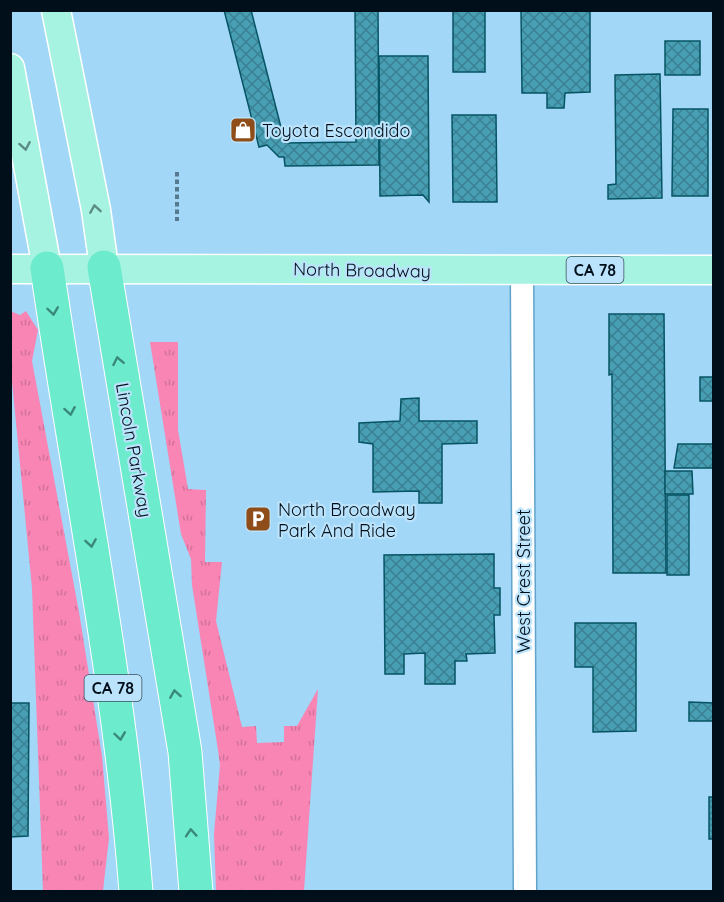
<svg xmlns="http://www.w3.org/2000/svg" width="724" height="902" font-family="Quicksand,sans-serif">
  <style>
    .grass { fill: url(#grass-tufts) }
    .building { fill: url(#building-cross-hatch); stroke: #065463; stroke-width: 1.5 }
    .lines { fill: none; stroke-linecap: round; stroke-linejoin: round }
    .minor-casing { stroke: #61a3ca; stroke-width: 25 }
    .major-casing { stroke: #fff; stroke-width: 31 }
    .highway-casing { stroke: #fff; stroke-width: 35 }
    .path { stroke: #567990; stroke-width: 4; stroke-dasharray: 4.5 3; stroke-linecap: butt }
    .minor { stroke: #fff; stroke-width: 22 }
    .major { stroke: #a7f3e1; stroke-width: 28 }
    .highway { stroke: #6cebcd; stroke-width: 33 }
    .oneway { stroke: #5c8c87 }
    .oneway2 { stroke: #3b887c }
    .labels { text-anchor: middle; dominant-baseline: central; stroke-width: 4.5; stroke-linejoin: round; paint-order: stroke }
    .shield { fill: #bbe3fb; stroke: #384f5e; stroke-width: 1.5 }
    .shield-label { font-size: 16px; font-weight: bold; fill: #000f1a }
    .poi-label { font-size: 18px; fill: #000f1a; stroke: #bbe3fb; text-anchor: start }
    .street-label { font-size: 18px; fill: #000f1a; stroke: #bbe3fb }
  </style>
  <defs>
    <pattern id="grass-tufts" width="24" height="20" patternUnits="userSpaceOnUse" patternTransform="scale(1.5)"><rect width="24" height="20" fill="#f885b4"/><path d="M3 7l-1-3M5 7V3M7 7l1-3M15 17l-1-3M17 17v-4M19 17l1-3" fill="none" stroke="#d3729a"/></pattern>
    <pattern id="building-cross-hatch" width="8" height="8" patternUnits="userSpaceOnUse" patternTransform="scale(1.5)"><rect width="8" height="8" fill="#489fb4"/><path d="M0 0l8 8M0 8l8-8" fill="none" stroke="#3a8092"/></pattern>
  </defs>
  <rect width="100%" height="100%" fill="#a2d7f8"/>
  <g class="grass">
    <path d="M10,311L20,315L26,311L38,330L32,361L79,612L102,756L109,838L103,891H43L32,588L11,371Z"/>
    <path d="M150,342H178V430L188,489L206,490L205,562H222L216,621L242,727L256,726L257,743L284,742V726H297L318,689L304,891H216L214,834L220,765L218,750L192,585L191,559L181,534Z"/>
  </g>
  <g class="building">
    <path d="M224,10H251L285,143L356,142L355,10H378L379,165L285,166L284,157H279L267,145L259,147Z"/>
    <rect x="453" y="10" width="32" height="62"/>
    <path d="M521,10H590V92L565,93L564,108H547V93H522Z"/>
    <rect x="665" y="41" width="35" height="34"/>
    <path d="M379,56H428L429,202L423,195L380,196Z"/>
    <path d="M660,74L662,198L608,199V185L616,184L615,75Z"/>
    <path d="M673,109H708V196H672Z"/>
    <path d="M452,115H496L497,202H453Z"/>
    <path d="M609,314H664L666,573H613L612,374L609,375Z"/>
    <rect x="700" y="377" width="14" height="24"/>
    <path d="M419,398V421H477V443L442,444V503H419V491L373,492V444L359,442V423L400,421L401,399Z"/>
    <path d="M678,444H714V468H674Z"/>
    <path d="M665,471H692L693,494H665Z"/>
    <rect x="667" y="495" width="22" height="80"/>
    <path d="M494,554V588H500V615H494L495,653L466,654L467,661H455V684H425V653L404,654V674H385L384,555Z"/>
    <path d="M575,623H636V731L593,732V667H575Z"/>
    <path d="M689,702L714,703V721H689Z"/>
    <path d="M10,703H29L28,836L10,837Z"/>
    <rect x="709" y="797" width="5" height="42"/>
  </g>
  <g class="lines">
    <defs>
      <path id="minor" d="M522,271L525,892"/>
      <g id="major">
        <path d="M56,10L96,210L104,267"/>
        <path d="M10,68L47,268"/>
        <path d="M10,269L714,270"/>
      </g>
      <g id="highway">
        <path d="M104,267L185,752L196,892"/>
        <path d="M47,268C77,476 120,682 136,892"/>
      </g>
    </defs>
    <use href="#minor" class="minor-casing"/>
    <use href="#major" class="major-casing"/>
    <use href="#highway" class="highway-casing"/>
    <path class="path" d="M177,172V221"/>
    <use href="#minor" class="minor"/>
    <use href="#major" class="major"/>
    <use href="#highway" class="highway"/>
  </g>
  <defs><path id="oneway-chevron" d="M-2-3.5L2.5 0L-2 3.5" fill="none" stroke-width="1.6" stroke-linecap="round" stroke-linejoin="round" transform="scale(1.5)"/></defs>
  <g class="oneway">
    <use href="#oneway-chevron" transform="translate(25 146) rotate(80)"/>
    <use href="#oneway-chevron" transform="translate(95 209) rotate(-99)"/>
  </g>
  <g class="oneway2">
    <use href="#oneway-chevron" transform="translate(53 311) rotate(82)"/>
    <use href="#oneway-chevron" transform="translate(118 361) rotate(-101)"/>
    <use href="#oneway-chevron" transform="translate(70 411) rotate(80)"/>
    <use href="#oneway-chevron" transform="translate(91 543) rotate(81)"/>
    <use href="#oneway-chevron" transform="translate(175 694) rotate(-99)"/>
    <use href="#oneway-chevron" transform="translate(120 736) rotate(82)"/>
    <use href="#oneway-chevron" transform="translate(191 833) rotate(-94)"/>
  </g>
  <defs>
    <symbol id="shop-square" viewBox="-11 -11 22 22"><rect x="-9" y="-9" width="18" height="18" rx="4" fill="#8f4e19" stroke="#bbe3fb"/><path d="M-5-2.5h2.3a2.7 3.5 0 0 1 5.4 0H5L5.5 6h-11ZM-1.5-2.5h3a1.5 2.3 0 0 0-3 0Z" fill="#fff"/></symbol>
    <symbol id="parking-square" viewBox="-11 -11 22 22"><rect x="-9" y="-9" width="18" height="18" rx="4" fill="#8f4e19" stroke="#bbe3fb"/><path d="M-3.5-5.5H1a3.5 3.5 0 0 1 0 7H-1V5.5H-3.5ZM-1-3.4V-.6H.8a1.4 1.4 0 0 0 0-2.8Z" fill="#fff"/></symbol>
  </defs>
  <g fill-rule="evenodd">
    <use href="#shop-square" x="228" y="115" width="30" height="30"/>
    <use href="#parking-square" x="243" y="504" width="30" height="30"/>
  </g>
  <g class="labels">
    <g class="shield">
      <rect x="566.5" y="257" width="57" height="26" rx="4.5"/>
      <rect x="84.5" y="675" width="57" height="26" rx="4.5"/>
    </g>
    <g class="shield-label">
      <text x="595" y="270">CA 78</text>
      <text x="113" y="688">CA 78</text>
    </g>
    <g class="poi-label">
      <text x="262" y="130">Toyota Escondido</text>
      <text x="278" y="509">North Broadway<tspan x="278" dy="21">Park And Ride</tspan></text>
    </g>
    <g class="street-label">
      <text transform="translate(362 270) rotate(1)">North Broadway</text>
      <text transform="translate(134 450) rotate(80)">Lincoln Parkway</text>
      <text transform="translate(523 581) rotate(-90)">West Crest Street</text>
    </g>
  </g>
  <rect width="724" height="902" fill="none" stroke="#000f1a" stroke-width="24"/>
</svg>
